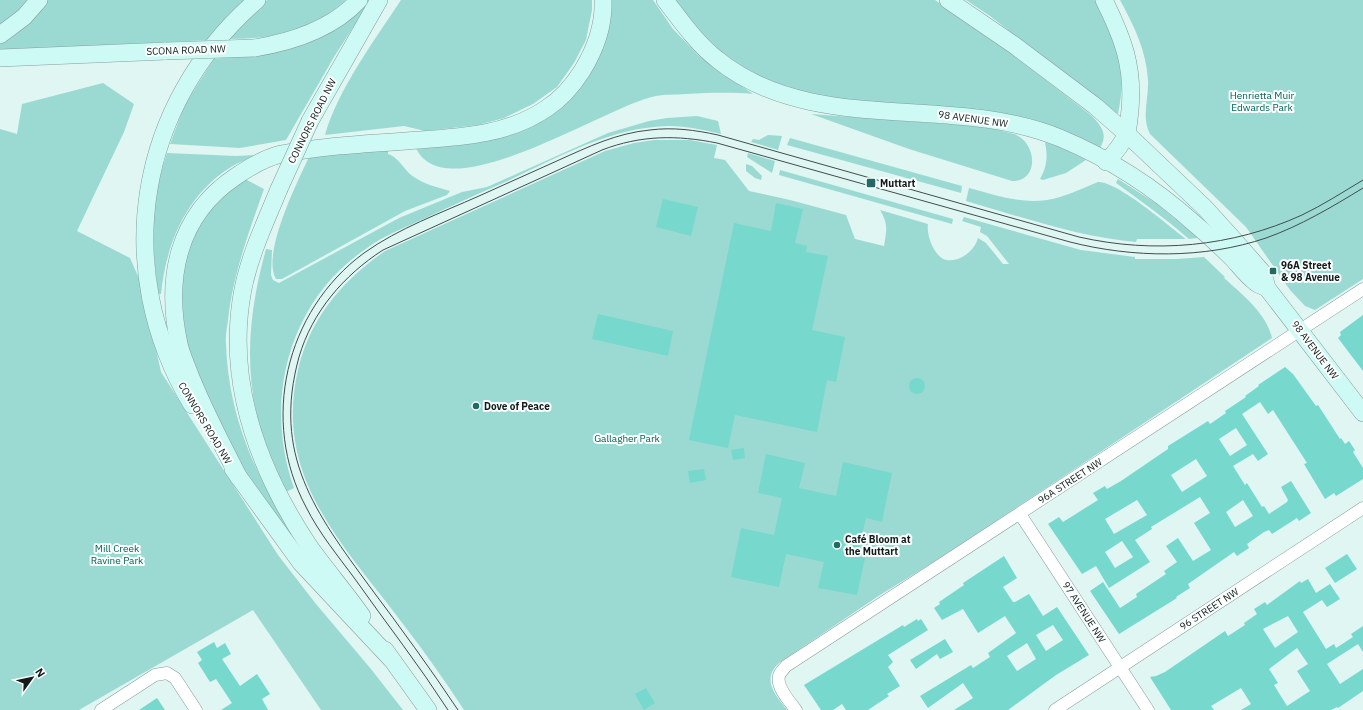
<svg xmlns="http://www.w3.org/2000/svg" width="1363" height="710" font-family="'IBM Plex Sans',sans-serif">
  <style>
    .green { fill: #9bdad2 }
    .building { fill: #77d8cd; fill-rule: evenodd }
    .lines { fill: none; stroke-linecap: round; stroke-linejoin: round }
    .minor-casing { stroke: #879d99; stroke-width: 13 }
    .secondary-casing { stroke: #879d99; stroke-width: 18 }
    .minor { stroke: #fff; stroke-width: 12 }
    .secondary { stroke: #cefaf5; stroke-width: 17 }
    .tram { stroke: #414d4c; stroke-width: 1 }
    .secondary-bridge-casing { stroke: #879d99; stroke-width: 18; stroke-linecap: butt }
    .secondary-bridge { stroke: #cefaf5; stroke-width: 17 }
    .poi-dot { fill: #216b64; stroke: #fafffe; stroke-width: 1.5 }
    .labels { text-anchor: middle; dominant-baseline: central; stroke-width: 4; stroke-linejoin: round; paint-order: stroke }
    .street-label { font-size: 10px; fill: #131c1b; stroke: #fafffe }
    .park-label { font-size: 10px; fill: #025c55; stroke: #fafffe }
    .poi-label { font-size: 10px; font-weight: bold; fill: #131c1b; stroke: #fafffe; text-anchor: start }
  </style>
  <rect width="100%" height="100%" fill="#dff6f3"/>
  <g class="green">
    <path d="M0,0H31L0,29Z"/>
    <path d="M45,0H246L211,40L0,50V42Z"/>
    <path d="M267,0H346C311,31 274,39 229,39L242,22Z"/>
    <path d="M401,0H592V10L586,40L574,63L557,87L533,104L504,118L478,125L425,131L404,126L325,135C337,91 376,38 401,0Z"/>
    <path d="M611,0H653L673,29L699,56L753,94C730,92 708,93 686,94C676,95 665,94 656,96C609,104 446,213 416,148C444,146 473,145 500,138C564,123 612,66 611,0Z"/>
    <path d="M676,0H935L1003,47L1092,116C1102,127 1108,134 1100,148C1069,134 1038,120 1004,114C911,98 792,116 717,48C701,34 688,17 676,0Z"/>
    <path d="M966,0H1095C1116,43 1128,65 1118,114L990,16Z"/>
    <path d="M1120,0H1363V279L1315,310L1305,306L1290,290L1246,227L1150,134C1141,117 1149,99 1148,80C1146,50 1134,26 1120,0Z"/>
    <path d="M365,5L366,7L334,57L286,140L240,148L170,144L185,104L214,59L275,52Z"/>
    <path d="M103,83L134,104L124,132L77,231L130,258L141,283L161,372L278,555L316,604L371,669L403,710H321L253,610L79,710H0V129L17,134L22,104Z"/>
    <path d="M811,114C847,117 884,119 920,122C951,124 984,125 1014,134C1038,143 1039,182 1012,181L909,149Z"/>
    <path d="M697,116L718,121L721,134C703,130 687,126 669,126C610,127 555,159 503,183C477,194 451,206 426,218C406,227 385,235 367,248C288,301 263,401 294,488L284,493C244,407 241,340 266,249L272,250L271,275L273,280L279,283L399,218L462,192L487,187L608,133L649,121L667,118Z"/>
    <path d="M768,135L782,136L778,150L751,142L753,139L759,140Z"/>
    <path d="M790,138L962,186L961,193L787,145Z"/>
    <path d="M654,140H690L717,145L714,158L725,160L749,191L790,200L846,215L855,239L884,246C887,229 888,224 880,210L928,224C926,235 935,259 947,260C961,262 975,250 978,238L986,243L1003,264H1009L987,236L980,232L981,227L962,221L964,217L1081,250L1135,257V259H1177L1204,257L1225,277L1224,278C1242,294 1267,314 1272,338L945,555L880,595L779,663C761,680 775,694 787,710H464C445,681 425,652 403,624C344,545 273,478 298,370C310,318 342,281 385,251L605,151L634,143Z"/>
    <path d="M1046,142L1061,147L1086,160L1066,173L1043,180L1040,179C1047,167 1048,156 1045,143Z"/>
    <path d="M388,149V154C397,156 404,169 411,175C423,184 436,187 450,191L447,195L405,211L282,279H276C261,254 298,181 309,157Z"/>
    <path d="M167,153L236,156L256,155C248,159 239,162 231,167C186,195 166,244 161,294H158C155,267 152,241 154,214C155,193 161,172 167,153Z"/>
    <path d="M748,153L775,161L772,173L747,157Z"/>
    <path d="M746,164L752,166L762,176L761,180L755,178L746,171Z"/>
    <path d="M780,170L953,219L952,224L779,175Z"/>
    <path d="M245,179L264,189C249,232 233,274 228,320C227,328 225,336 226,344C229,423 259,481 299,546L295,549C237,464 129,310 208,210C219,197 232,188 245,179Z"/>
    <path d="M1118,179L1157,204L1198,238L1189,239C1166,219 1141,201 1116,183Z"/>
    <path d="M1098,182C1117,181 1169,226 1186,239H1137L1136,242C1078,237 1022,217 966,201L969,188C999,196 1029,207 1060,197C1073,193 1085,187 1098,182Z"/>
  </g>
  <g class="building">
    <path d="M663,199L698,207L691,236L656,227Z"/>
    <path d="M776,203L803,209L795,243L807,246L806,252L828,256L812,330L845,337L836,382L827,380L817,432L735,415L728,448L689,440L734,223L771,231Z"/>
    <path d="M598,314L673,331L668,356L592,339Z"/>
    <path d="M1363,315V371L1338,338L1341,335L1340,332Z"/>
    <path d="M1285,367L1293,374L1316,406L1318,405L1340,439L1341,438L1345,444L1349,441L1355,450L1353,452L1363,468V479L1336,496L1334,493L1325,499L1304,464L1307,463L1273,410L1268,414L1260,402L1242,414L1268,454L1258,461L1253,454L1233,466L1245,485L1247,483L1262,507L1264,506L1269,514L1287,502L1288,500L1281,487L1291,481L1311,513L1299,521L1297,518L1272,534L1269,530L1264,532L1247,544L1249,548L1237,556L1234,552L1188,584L1190,588L1176,597L1177,598L1119,634L1090,591L1103,582L1120,608L1137,597L1136,594L1166,574L1164,571L1177,562L1166,546L1178,538L1193,561L1211,550L1194,523L1210,513L1200,497L1151,527L1152,529L1135,540L1150,562L1109,588L1096,566L1082,574L1048,524L1059,517L1063,522L1098,500L1093,493L1105,486L1107,489L1121,481L1168,449V446L1208,421L1210,424L1226,413L1225,411L1246,397L1245,396L1259,386L1258,385ZM1236,428L1247,445L1230,456L1219,439ZM1196,459L1207,476L1182,492L1171,475ZM1137,500L1147,515L1114,534L1105,519ZM1243,500L1253,516L1235,527L1226,512ZM1122,541L1133,557L1115,568L1105,552Z"/>
    <circle cx="917" cy="386" r="8"/>
    <path d="M744,448L745,458L733,460L731,450Z"/>
    <path d="M766,454L805,463L799,488L836,496L843,462L892,473L882,522L866,518L857,556L865,558L857,595L818,588L824,562L786,554L779,587L731,577L741,528L774,535L782,498L758,493Z"/>
    <path d="M704,469L706,480L690,483L688,471Z"/>
    <path d="M1347,554L1357,569L1335,583L1325,568Z"/>
    <path d="M1004,556L1017,578L1003,587L1013,602H1015L1029,594L1043,616L1057,607L1089,655L1056,675L1008,710H954L973,698L963,683L928,708L920,696L971,665L973,668L990,657L988,653L1016,633L1005,616L978,633L963,609L942,620L934,608L940,604L939,602L964,585L963,583ZM1053,625L1063,640L1046,651L1036,635ZM1027,643L1036,659L1017,671L1007,656Z"/>
    <path d="M1308,579L1316,593L1330,584L1340,599L1327,607L1322,600L1303,612L1326,649L1334,644L1336,648L1353,637L1351,634L1363,626V652L1358,644L1327,664L1340,684L1363,669V691L1338,708L1337,707L1331,710H1241L1251,704L1241,688L1211,706L1214,710H1171L1150,677L1156,676L1165,672L1225,631L1228,636L1245,625L1244,623L1257,614L1254,609L1265,602L1267,605L1300,581L1301,583ZM1288,616L1298,632L1275,648L1263,629ZM1297,648L1308,664L1297,671L1310,691L1287,706L1274,685L1278,683L1269,669Z"/>
    <path d="M917,619L918,621L921,619L928,630L888,655L893,662L888,667L900,686L887,694L889,696L868,710H846L842,704L833,710H821L804,685L903,625L904,627Z"/>
    <path d="M945,639L953,652L940,659L937,654L916,669L910,660Z"/>
    <path d="M214,642L217,648L225,643L231,654L222,659L240,686L257,674L270,694L262,699L268,710H221L232,703L216,679L210,682L198,663L202,660L197,652Z"/>
    <path d="M646,688L655,703L644,710L635,694Z"/>
    <path d="M157,698L165,710H139Z"/>
  </g>
  <g class="lines">
    <defs>
      <g id="minor">
        <path d="M1020,514L1148,710"/>
        <path d="M101,710L155,675L167,673L175,678L196,710"/>
        <path d="M796,710C790,702 776,687 779,676C780,672 784,669 786,666L1363,289"/>
        <path d="M1055,710L1363,508"/>
      </g>
      <g id="secondary">
        <path d="M665,0C681,21 697,44 718,60C814,137 952,93 1060,138C1108,158 1156,189 1195,224C1207,234 1219,245 1231,257C1239,265 1246,275 1255,282C1258,285 1263,286 1267,288"/>
        <path d="M948,0L1014,45L1095,106L1127,134L1205,208L1234,240L1263,273L1267,288L1363,413"/>
        <path d="M1104,0C1123,38 1134,67 1130,110C1129,117 1129,127 1126,134C1122,145 1114,154 1106,162"/>
        <path d="M0,35L24,17L39,0"/>
        <path d="M254,48C292,42 332,29 359,0"/>
        <path d="M0,58L166,51"/>
        <path d="M310,121L379,0"/>
        <path d="M279,189C266,221 250,254 243,289C225,382 258,469 309,546C326,570 346,593 362,616"/>
        <path d="M192,405C110,268 137,104 257,0"/>
        <path d="M233,469L301,563L391,659"/>
        <path d="M239,478C221,442 202,407 188,370C185,362 181,353 179,344C165,279 177,216 235,177C248,168 265,158 281,154C326,145 373,144 419,140C463,137 510,134 547,108C561,99 573,85 582,71C595,50 604,25 603,0"/>
        <path d="M385,650L428,710"/>
      </g>
    </defs>
    <use href="#minor" class="minor-casing"/>
    <use href="#secondary" class="secondary-casing"/>
    <use href="#minor" class="minor"/>
    <use href="#secondary" class="secondary"/>
    <g class="tram">
      <path d="M448,710C419,665 386,623 355,579C338,556 319,533 306,507C260,421 285,311 364,253C399,228 441,213 479,196C506,184 532,172 559,160C588,147 617,133 650,130C673,127 695,130 718,135L1079,237C1154,254 1232,247 1302,215C1323,205 1343,192 1363,180"/>
      <path d="M458,710C430,668 400,627 370,587C315,512 272,455 299,357C312,312 344,275 383,250L602,150C641,135 677,135 717,143L1070,242C1133,258 1204,259 1266,238C1300,226 1332,207 1363,188"/>
    </g>
    <defs>
      <g id="secondary-bridge">
        <path d="M166,51L254,48"/>
        <path d="M279,189L310,121"/>
      </g>
    </defs>
    <use href="#secondary-bridge" class="secondary-bridge-casing"/>
    <use href="#secondary-bridge" class="secondary-bridge"/>
  </g>
  <g class="poi-dot">
    <rect x="866" y="178" width="10" height="10" rx="2"/>
    <rect x="1269" y="267" width="8" height="8" rx="2"/>
    <circle cx="476" cy="406" r="4"/>
    <circle cx="837" cy="545" r="4"/>
  </g>
  <g class="labels">
    <g class="street-label">
      <text transform="translate(186 50) rotate(-2)">SCONA ROAD NW</text>
      <text transform="translate(973 119) rotate(8)">98 AVENUE NW</text>
      <text transform="translate(312 121) rotate(-63)">CONNORS ROAD NW</text>
      <text transform="translate(1315 350) rotate(53)">98 AVENUE NW</text>
      <text transform="translate(205 423) rotate(59)">CONNORS ROAD NW</text>
      <text transform="translate(1070 481) rotate(-33)">96A STREET NW</text>
      <text transform="translate(1209 609) rotate(-33)">96 STREET NW</text>
      <text transform="translate(1084 612) rotate(57)">97 AVENUE NW</text>
    </g>
    <g class="park-label">
      <text x="1262" y="95">Henrietta Muir<tspan x="1262" dy="12">Edwards Park</tspan></text>
      <text x="627" y="438">Gallagher Park</text>
      <text x="117" y="548">Mill Creek<tspan x="117" dy="12">Ravine Park</tspan></text>
    </g>
    <g class="poi-label">
      <text x="880" y="183">Muttart</text>
      <text x="1281" y="265">96A Street<tspan x="1281" dy="12">&amp; 98 Avenue</tspan></text>
      <text x="484" y="406">Dove of Peace</text>
      <text x="845" y="539">Café Bloom at<tspan x="845" dy="12">the Muttart</tspan></text>
    </g>
  </g>
  <g transform="translate(32 678) rotate(57)" stroke="#fafffe" stroke-width="3" paint-order="stroke">
  <path d="M0-3L7 15L0 10L-7 15Z" fill="#131c1b"/>
  <text y="-6" font-size="11" font-weight="bold" text-anchor="middle" fill="#131c1b">N</text>
  </g>
</svg>
